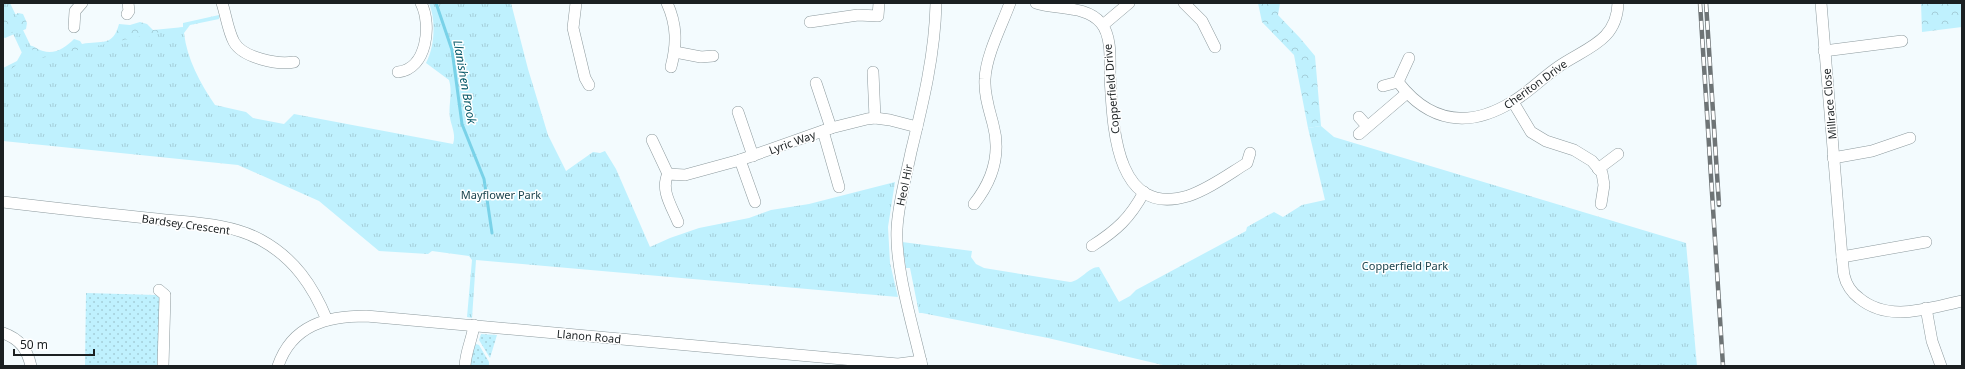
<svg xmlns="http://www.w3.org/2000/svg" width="1965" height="369" font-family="'Noto Sans',sans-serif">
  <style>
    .grass { fill: url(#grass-dots) }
    .forest { fill: url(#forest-crowns) }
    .park { fill: url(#park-tufts) }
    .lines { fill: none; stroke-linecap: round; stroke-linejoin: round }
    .stream { stroke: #79d2e8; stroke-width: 3 }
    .minor-casing { stroke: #8d9a9e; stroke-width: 12 }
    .minor { stroke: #fff; stroke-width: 11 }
    .rail-casing { stroke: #6e7476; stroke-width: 4.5 }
    .rail { stroke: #fff; stroke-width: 3; stroke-dasharray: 9; stroke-linecap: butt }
    .labels { text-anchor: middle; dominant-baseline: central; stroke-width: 3; stroke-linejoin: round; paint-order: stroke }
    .street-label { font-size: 11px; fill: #1b2022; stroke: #fff }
    .park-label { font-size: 11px; fill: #1a434d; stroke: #fff }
    .water-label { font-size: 12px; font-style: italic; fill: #045666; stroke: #fff }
  </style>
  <defs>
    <pattern id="grass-dots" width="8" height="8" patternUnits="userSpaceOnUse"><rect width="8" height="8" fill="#bff1fe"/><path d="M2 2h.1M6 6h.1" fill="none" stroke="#a4ced9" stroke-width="1.8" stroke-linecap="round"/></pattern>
    <pattern id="forest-crowns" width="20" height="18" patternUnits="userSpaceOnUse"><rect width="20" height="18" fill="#bff1fe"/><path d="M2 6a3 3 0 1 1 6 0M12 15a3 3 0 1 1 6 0" fill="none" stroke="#a4ced9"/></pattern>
    <pattern id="park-tufts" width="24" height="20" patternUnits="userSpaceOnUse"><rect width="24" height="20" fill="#bff1fe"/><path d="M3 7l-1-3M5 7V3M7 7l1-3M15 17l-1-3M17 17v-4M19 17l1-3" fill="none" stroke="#a4ced9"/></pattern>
  </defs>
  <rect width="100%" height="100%" fill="#f3fbfe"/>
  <g class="grass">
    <path d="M86,293L156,295L160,298V366H85Z"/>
    <path d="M481,334L497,335L490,358L479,340Z"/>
    <path d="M476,344L479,345L489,362V366H470L472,350Z"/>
  </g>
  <g class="forest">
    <path d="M3,3L13,16L18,13L23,14L27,23L26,29L5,38L3,37Z"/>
    <path d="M1258,3H1280L1278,15L1300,38L1315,56L1321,126L1308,128L1294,55L1262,22Z"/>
    <path d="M1921,3H1962V27L1922,32Z"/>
    <path d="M140,22L147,24L153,30L184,27L3,97V68L17,61L26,45C34,45 36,49 43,51C55,55 66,47 74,39L80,41L82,44C102,40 113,47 119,24L130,25Z"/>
  </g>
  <g class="park">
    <path d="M3,3H10L37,59L183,27V23L219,15V19L190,25L184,33C187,59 200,83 215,105L246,112L253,118L284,124L294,114L453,144C456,134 452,128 450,118C448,105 453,93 449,80L426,63C435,46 436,20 429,3H511L528,69L548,135L566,171L593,152L600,153L605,151L616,169L650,247L670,238L699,228L749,218L771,210L809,204L895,182L888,227L890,263L898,297L476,260L472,318L467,317L472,260L469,256L432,251L428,254L379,251L319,201L238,165L3,141V73C13,69 20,64 22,53L3,12Z"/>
    <path d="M1321,126L1334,137L1686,243L1697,366H1167L1048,338L922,313H919L910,268H906L902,242L972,251L971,257L976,264L984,268L1070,282C1081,281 1088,267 1099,267L1119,302L1130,296L1136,290L1246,231L1247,227L1274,212L1283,217L1302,205L1325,200L1308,128Z"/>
  </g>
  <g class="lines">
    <path class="stream" d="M436,3L452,50L462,124L484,179L492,233"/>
    <defs>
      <g id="minor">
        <path d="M222,3C226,15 228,31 234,42C243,58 278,65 294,62"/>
        <path d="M576,3L573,28L585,78L589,85"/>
        <path d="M667,3C677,25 677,44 671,67"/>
        <path d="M1036,3C1057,10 1086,5 1101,23C1112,36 1110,61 1110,77C1113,124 1114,218 1188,196C1209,189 1229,174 1247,163L1250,153"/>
        <path d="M1184,3L1202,21L1215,47"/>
        <path d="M1821,3L1842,257C1843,263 1843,270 1844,275C1846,284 1852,293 1859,298C1889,323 1928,308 1962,301"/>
        <path d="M127,14L129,11L128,3"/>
        <path d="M810,22L858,15L878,16L879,3"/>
        <path d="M1103,25L1129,3"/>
        <path d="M74,27L75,11L82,3"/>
        <path d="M1824,51L1902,41"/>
        <path d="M675,52L701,57L713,56"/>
        <path d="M398,72C427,69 432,25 421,3"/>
        <path d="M873,72L875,118"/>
        <path d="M1398,82C1429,122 1468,129 1512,102C1528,93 1542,78 1558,67C1585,48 1617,42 1618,3"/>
        <path d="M816,83L831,128"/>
        <path d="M1383,86L1398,82L1409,58"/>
        <path d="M1513,102L1531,132L1546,141L1574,150L1592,161L1602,173L1604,185L1601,204"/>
        <path d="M738,112L753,156"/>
        <path d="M1359,117L1367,126"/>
        <path d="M823,131L839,187"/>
        <path d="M1359,134L1407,93"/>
        <path d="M652,140L668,174"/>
        <path d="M1833,158L1872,151L1910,138"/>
        <path d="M740,160L755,202"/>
        <path d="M1598,169L1618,154"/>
        <path d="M3,202C54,208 106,214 157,219C191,223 230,223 261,240C294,258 313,286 327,320"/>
        <path d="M974,204C993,180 1001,153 993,124C989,109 984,94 985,79C986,55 1002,25 1010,3"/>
        <path d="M678,222C672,207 660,190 668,174L685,175L740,160L831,128L867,119L875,118L890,120L917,127"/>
        <path d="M1092,246C1117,230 1130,218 1144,192"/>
        <path d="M1842,257L1926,242"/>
        <path d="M159,290L165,295L163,366"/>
        <path d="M1926,308L1932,341L1941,366"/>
        <path d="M3,333C20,339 27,349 31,366"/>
        <path d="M278,366C292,325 327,316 366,316L898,364L921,361"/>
        <path d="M465,366C466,350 472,340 474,325"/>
        <path d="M922,366C913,326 895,269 897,229C898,204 906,177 911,152C923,103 935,54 936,3"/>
      </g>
    </defs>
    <use href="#minor" class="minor-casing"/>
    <use href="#minor" class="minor"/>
    <defs>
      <g id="rail">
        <path d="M1700,3L1723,366"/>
        <path d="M1706,3L1719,205"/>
      </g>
    </defs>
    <use href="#rail" class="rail-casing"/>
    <use href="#rail" class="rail"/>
  </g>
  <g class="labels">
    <g class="street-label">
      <text transform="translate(1535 84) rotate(-36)">Cheriton Drive</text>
      <text transform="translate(1111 89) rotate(-95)">Copperfield Drive</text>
      <text transform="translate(1829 104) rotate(-95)">Millrace Close</text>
      <text transform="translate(792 142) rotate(-20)">Lyric Way</text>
      <text transform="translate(904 185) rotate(-78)">Heol Hir</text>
      <text transform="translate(186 224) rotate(8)">Bardsey Crescent</text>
      <text transform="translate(589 336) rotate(5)">Llanon Road</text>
    </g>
    <g class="park-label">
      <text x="501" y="194">Mayflower Park</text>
      <text x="1405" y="265">Copperfield Park</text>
    </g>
    <g class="water-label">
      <text transform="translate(465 82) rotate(80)">Llanishen Brook</text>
    </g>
  </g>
  <rect width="1965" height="369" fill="none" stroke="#1b2022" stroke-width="8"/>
  <path d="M14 349v6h80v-6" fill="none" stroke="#1b2022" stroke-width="2"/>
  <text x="20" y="349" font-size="12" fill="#1b2022" stroke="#ffffff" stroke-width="3" paint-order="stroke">50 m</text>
</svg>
